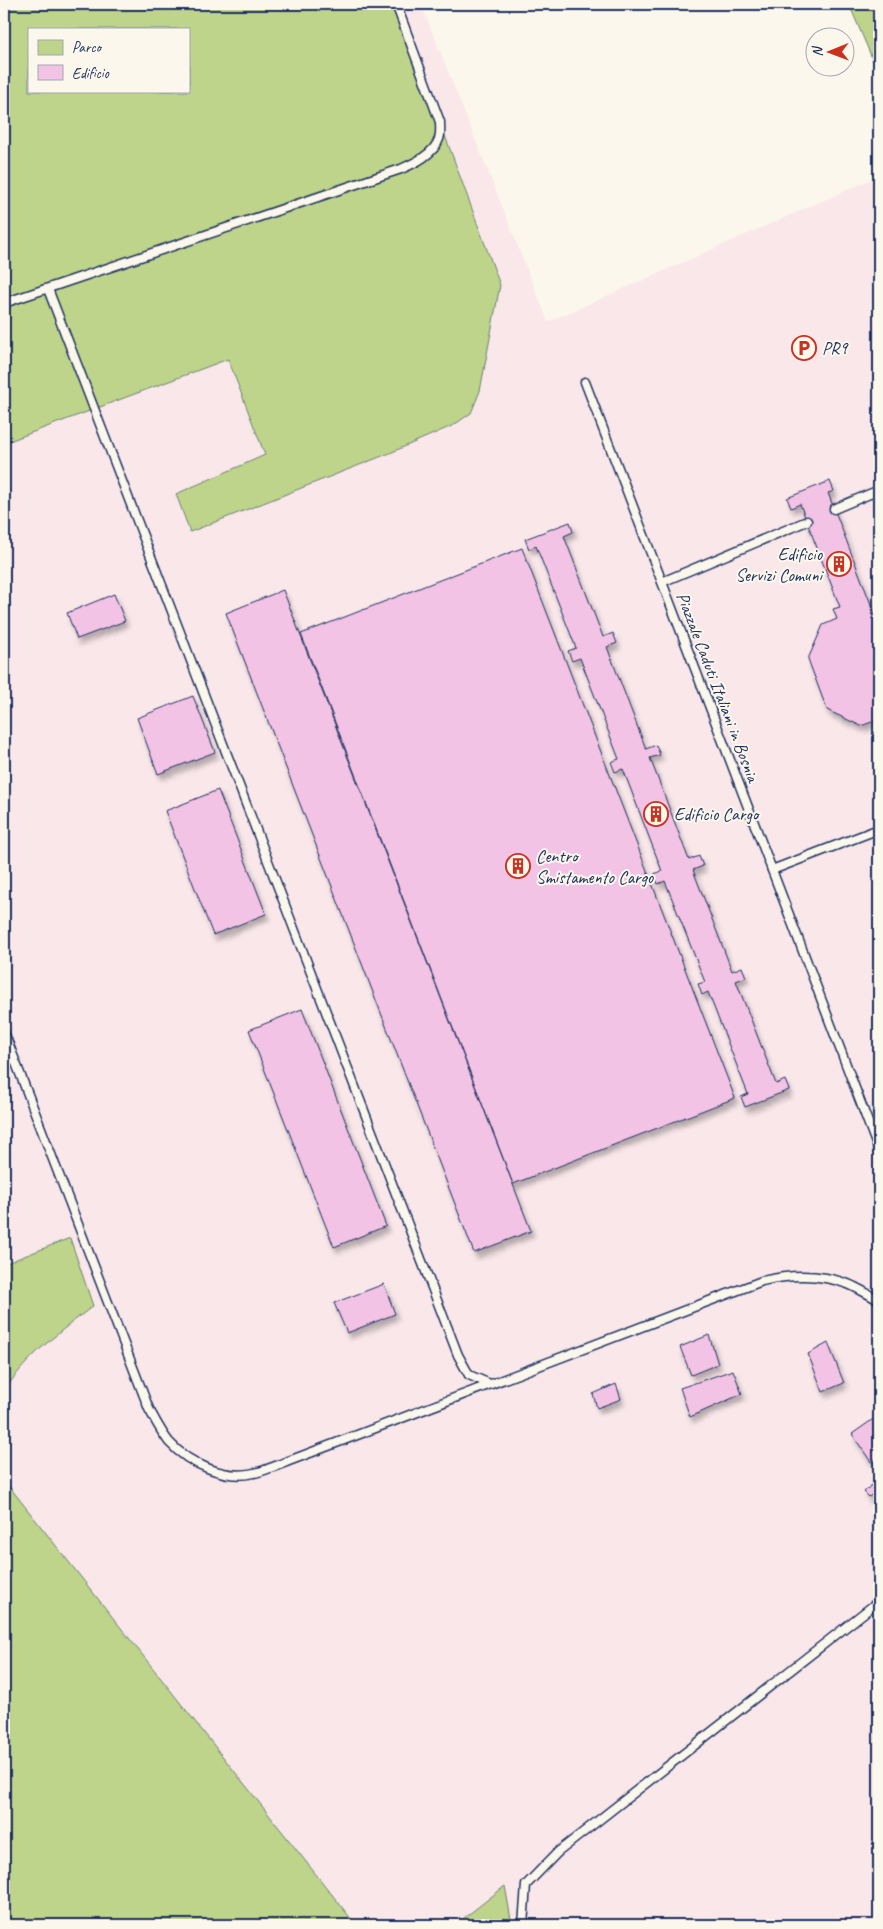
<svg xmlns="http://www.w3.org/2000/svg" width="883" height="1929" font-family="Caveat,sans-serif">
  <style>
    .built { fill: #f9e7ea; fill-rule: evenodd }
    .green { fill: #bed48a; stroke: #6c8274; fill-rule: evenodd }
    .building { fill: #f3c3e5; stroke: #1b2f5e; filter: url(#shadow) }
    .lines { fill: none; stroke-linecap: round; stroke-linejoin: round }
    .lane-casing { stroke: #1b2f5e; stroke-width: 11 }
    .lane { stroke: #fbf7ec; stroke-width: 8 }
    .labels { text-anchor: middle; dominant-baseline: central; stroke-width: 4; stroke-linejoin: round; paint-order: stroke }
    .poi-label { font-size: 18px; fill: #1b2f5e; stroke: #fbf7ec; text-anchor: start }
    .street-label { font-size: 18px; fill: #1b2f5e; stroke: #fbf7ec }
  </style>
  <defs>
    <filter id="shadow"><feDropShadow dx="3" dy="5.5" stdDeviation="2.5" flood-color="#0004"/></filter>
  </defs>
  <rect width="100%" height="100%" fill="#fbf7ec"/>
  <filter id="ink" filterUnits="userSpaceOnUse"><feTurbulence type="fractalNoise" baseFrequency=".02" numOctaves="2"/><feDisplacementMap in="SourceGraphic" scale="10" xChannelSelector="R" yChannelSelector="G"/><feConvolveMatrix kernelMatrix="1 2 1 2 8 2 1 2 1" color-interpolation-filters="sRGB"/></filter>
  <g filter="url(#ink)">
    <path class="built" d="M4,4H421L548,322L879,176V1925H4ZM29,29H189V91H29Z"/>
    <g class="green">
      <path d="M4,4H393L440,122L500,285L480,391L471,413L454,425L390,453L190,532L176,494L265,455L228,359L4,443ZM29,29H189V91H29Z"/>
      <path d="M849,4H879V77L877,70Z"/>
      <path d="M70,1238L93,1306C61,1331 25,1357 4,1392V1264Z"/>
      <path d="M4,1480L356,1925H9L4,1912Z"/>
      <path d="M505,1886L512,1925H455Z"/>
    </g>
    <g class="building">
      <path d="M830,481L834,491L828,493L879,625V727L877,720L861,726L827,710L808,659L823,625L837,619L833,609L840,607L800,504L791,508L787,498Z"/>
      <path d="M570,522L573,532L564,536L603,637L613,633L617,643L607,647L646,749L656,745L660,755L650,758L689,860L699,856L703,866L693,870L732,971L742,967L746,977L736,981L776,1084L785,1080L789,1090L745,1107L741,1097L748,1094L708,992L702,995L698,984L705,982L665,881L658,884L654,874L662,871L623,769L615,772L611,762L619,759L580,658L572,661L568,651L576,648L536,546L529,549L525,539Z"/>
      <path d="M522,548L735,1098L513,1184L301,634Z"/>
      <path d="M283,590L531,1231L474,1253L226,613Z"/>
      <path d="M114,594L125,621L77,639L67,613Z"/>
      <path d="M193,696L215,752L158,774L137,718Z"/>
      <path d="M218,790L266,914L213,935L165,811Z"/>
      <path d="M302,1009L386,1226L334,1247L249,1030Z"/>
      <path d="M384,1284L395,1314L347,1333L334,1303Z"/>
      <path d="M709,1335L718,1364L691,1375L680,1347Z"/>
      <path d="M828,1343L844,1383L823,1392L808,1354Z"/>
      <path d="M733,1370L742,1394L690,1417L680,1388Z"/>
      <path d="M616,1384L621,1399L597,1408L593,1394Z"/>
      <path d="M879,1415V1457L871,1462L852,1434Z"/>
      <path d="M879,1478V1489L869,1497L864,1492Z"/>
    </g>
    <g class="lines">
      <defs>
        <g id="lane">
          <path d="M48,289L458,1355L469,1375L490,1384"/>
          <path d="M4,303L401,169C415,163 434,154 439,139C441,134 440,127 440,122L396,4"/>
          <path d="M585,382L662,582"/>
          <path d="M834,509L879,490"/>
          <path d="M807,521L662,582L772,870L879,829"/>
          <path d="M772,870L879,1151"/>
          <path d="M4,1032L149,1409C155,1420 161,1432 169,1442C189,1464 225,1480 254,1473C261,1472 267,1469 273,1467L762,1281C791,1274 819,1273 848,1284C858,1288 869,1295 879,1300"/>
          <path d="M523,1925L526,1885L558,1852L879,1601"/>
        </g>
      </defs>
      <use href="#lane" class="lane-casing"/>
      <use href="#lane" class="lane"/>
    </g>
  </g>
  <defs>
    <symbol id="parking-ring" viewBox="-11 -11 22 22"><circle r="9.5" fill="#fbf7ec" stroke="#c8321e" stroke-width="1.5"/><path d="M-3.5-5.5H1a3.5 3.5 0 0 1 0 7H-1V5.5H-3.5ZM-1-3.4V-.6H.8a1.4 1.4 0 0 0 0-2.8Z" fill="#c8321e"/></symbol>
    <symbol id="building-ring" viewBox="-11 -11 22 22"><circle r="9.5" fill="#fbf7ec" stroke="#c8321e" stroke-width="1.5"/><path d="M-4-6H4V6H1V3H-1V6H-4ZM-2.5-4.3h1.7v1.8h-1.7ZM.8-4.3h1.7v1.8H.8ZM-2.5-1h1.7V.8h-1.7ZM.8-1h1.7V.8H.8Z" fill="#c8321e"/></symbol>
  </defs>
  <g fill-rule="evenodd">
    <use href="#parking-ring" x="790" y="334" width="28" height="28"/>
    <use href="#building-ring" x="825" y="550" width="28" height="28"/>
    <use href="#building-ring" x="642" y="800" width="28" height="28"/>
    <use href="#building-ring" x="504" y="852" width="28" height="28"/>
  </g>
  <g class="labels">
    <g class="poi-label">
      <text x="822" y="348">PR9</text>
      <text x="822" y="554" text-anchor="end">Edificio<tspan x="822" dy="21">Servizi Comuni</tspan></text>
      <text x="674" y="814">Edificio Cargo</text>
      <text x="536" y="856">Centro<tspan x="536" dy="21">Smistamento Cargo</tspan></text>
    </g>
    <g class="street-label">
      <text transform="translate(718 687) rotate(69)">Piazzale Caduti Italiani in Bosnia</text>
    </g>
  </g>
  <rect width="883" height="1929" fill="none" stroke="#fbf7ec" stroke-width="20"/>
  <rect x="10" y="10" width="863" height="1909" fill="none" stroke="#1b2f5e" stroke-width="2" filter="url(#ink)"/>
  <rect x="28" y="28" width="162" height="65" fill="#fbf7ec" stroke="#a1a7b3"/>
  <rect x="38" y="40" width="25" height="15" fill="#bed48a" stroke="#a1a7b3"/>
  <text x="72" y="52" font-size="15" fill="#1b2f5e">Parco</text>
  <rect x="38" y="65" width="25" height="15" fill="#f3c3e5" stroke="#a1a7b3"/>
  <text x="72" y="78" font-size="15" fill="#1b2f5e">Edificio</text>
  <g transform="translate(830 52) rotate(269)"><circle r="24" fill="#fbf7ec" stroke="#a1a7b3"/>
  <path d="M0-4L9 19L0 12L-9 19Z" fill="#c8321e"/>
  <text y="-8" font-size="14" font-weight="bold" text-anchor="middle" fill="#1b2f5e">N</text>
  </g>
</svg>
